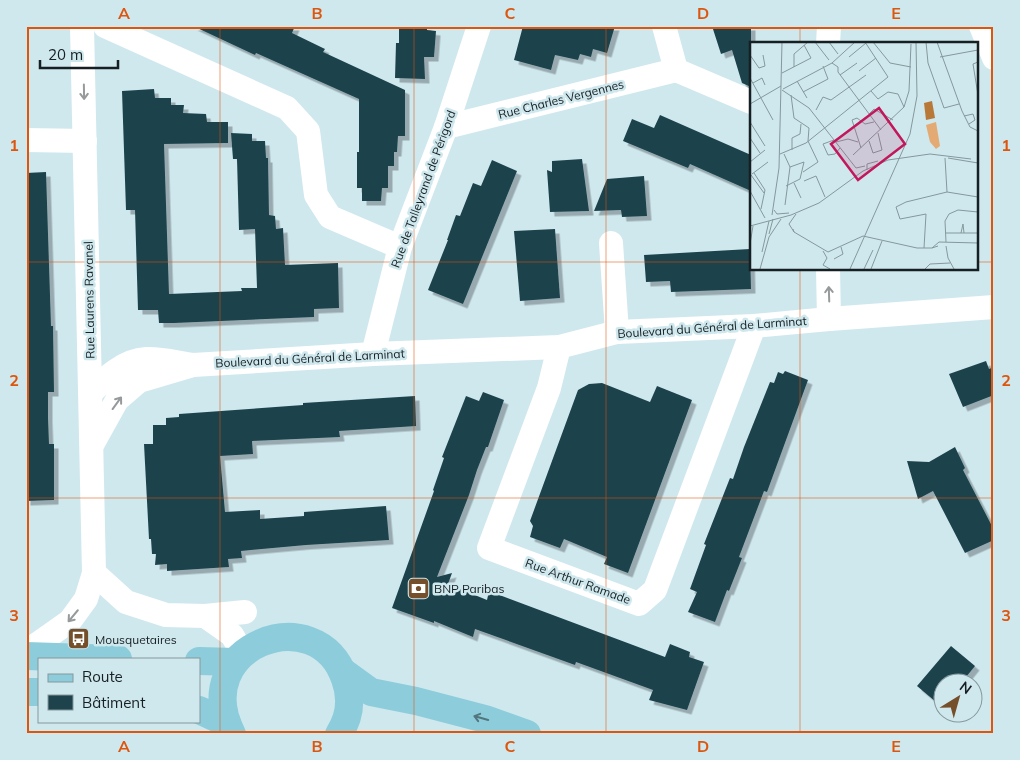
<svg xmlns="http://www.w3.org/2000/svg" width="1020" height="760" font-family="Mulish,sans-serif">
  <style>
    .building { fill: #1e434c; filter: url(#shadow) }
    .lines { fill: none; stroke-linecap: round; stroke-linejoin: round }
    .street { stroke: #fff; stroke-width: 24 }
    .primary { stroke: #8dcddb; stroke-width: 28 }
    .oneway { stroke: #969a9b }
    .oneway2 { stroke: #52767e }
    .grid { fill: none; stroke: #de560d; stroke-width: 1; stroke-opacity: 0.55 }
    .labels { text-anchor: middle; dominant-baseline: central; stroke-width: 5; stroke-linejoin: round; paint-order: stroke }
    .street-label { font-size: 12px; fill: #161f21; stroke: #cfe8ee }
    .poi-label { font-size: 12px; fill: #161f21; stroke: #cfe8ee; text-anchor: start }
    .inset-road { fill: none; stroke: #85989c; stroke-width: 1 }
    .view { fill: #c2185b; fill-opacity: 0.15; stroke: #c2185b; stroke-width: 2.5 }
    .inset-edge { fill: none; stroke: #161f21; stroke-width: 2.5 }
    .neatline { fill: none; stroke: #de560d; stroke-width: 2 }
    .grid-label { font-size: 16px; text-anchor: middle; font-weight: bold; fill: #de560d }
  </style>
  <defs>
    <filter id="shadow"><feDropShadow dx="4.5" dy="4.5" stdDeviation="0" flood-color="#0004"/></filter>
  </defs>
  <rect width="100%" height="100%" fill="#cfe8ee"/>
  <g class="building">
    <path d="M193,26H295L292,33L325,49L323,52L405,90V136H398L397,152H394V166H388V188H382L381,201H362V188H357V152H359V99L256,53L255,55Z"/>
    <path d="M399,26H427V30L436,31L434,57H424L425,79L395,78L396,43H399Z"/>
    <path d="M523,26H615L607,53L593,49L591,57L580,54L578,60L555,55L551,70L514,60Z"/>
    <path d="M712,26H751V87L742,83L732,50L721,54Z"/>
    <path d="M154,89L155,98H171V105H184L183,113L206,114L207,122H228V143L164,144L169,294L242,291L241,288H257L255,229L239,230L237,159H233L231,133L252,134V141H265L266,158H268L269,215L275,216L276,229L283,228L285,265L338,263L339,308L314,309V317L174,323H159L158,310H138L135,210H126L122,91Z"/>
    <path d="M660,115L751,155V191L690,164L688,168L623,141L632,119L654,128Z"/>
    <path d="M582,159L589,211L550,212L547,170L552,172V161Z"/>
    <path d="M492,160L517,171L463,304L428,290L448,240H447L456,215L460,216L473,183L481,186Z"/>
    <path d="M46,172L51,326H53L54,392H48V418L49,444H54V500L26,501V173Z"/>
    <path d="M644,176L647,216L622,217L621,210L594,211L607,179Z"/>
    <path d="M555,229L560,298L520,301L514,231Z"/>
    <path d="M750,249L751,289L671,292L670,281L646,282L644,255Z"/>
    <path d="M986,361L989,369L994,367V395L963,407L949,374Z"/>
    <path d="M785,371L808,380L767,492L764,491L739,557L742,558L729,591L727,590L715,622L688,612L697,592L690,589L706,545L704,544L730,478L733,479L744,447L770,382L774,383L778,372L783,374Z"/>
    <path d="M602,383L650,402L657,386L692,400L628,573L604,564L607,557L564,539L560,548L530,537L533,526L530,521L578,390L589,384Z"/>
    <path d="M483,392L504,400L488,447H486L477,470L469,495L437,577L452,573L448,584L487,600L489,591L665,657L670,644L690,652L689,657L704,662L687,710L649,700L653,690L576,662L575,665L475,629L473,637L434,621V623L392,608L434,491L433,490L444,458L442,457L466,396L479,401Z"/>
    <path d="M415,396L416,426L339,431L340,437L252,441L253,454L220,456L225,512L260,510V519L304,516V512L386,506L389,540L306,545L241,551L242,558L228,559L229,567L167,571V564L155,565L156,554H152L151,539H149L144,444H153V425H166V418L179,417V414L303,405V403Z"/>
    <path d="M955,447L965,468L963,470L994,530V540L965,553L933,491L918,499L907,461L929,462Z"/>
    <path d="M951,646L975,666L962,682H942V707L917,686Z"/>
  </g>
  <g class="lines">
    <g class="street">
      <path d="M82,26L94,573L126,602L166,615L205,616L245,612"/>
      <path d="M105,26L287,108L308,131L316,195L330,217L400,247"/>
      <path d="M664,26L676,70L751,102"/>
      <path d="M981,26L994,58"/>
      <path d="M828,44L829,26"/>
      <path d="M446,127L676,70"/>
      <path d="M26,140L85,141"/>
      <path d="M611,243L617,332"/>
      <path d="M828,269L829,319"/>
      <path d="M559,347L549,388L489,548L639,604L655,590L754,326"/>
      <path d="M373,354L400,247L446,127L479,26"/>
      <path d="M193,365L373,354L559,347L617,332L754,326L829,319L994,307"/>
      <path d="M91,393C105,378 124,360 146,359C161,358 178,363 193,365L139,381L117,400L92,445"/>
      <path d="M205,616L232,635L243,654"/>
      <path d="M26,652L70,621L86,599L94,573"/>
    </g>
    <g class="primary">
      <path d="M26,656L118,659"/>
      <path d="M199,661L235,662"/>
      <path d="M342,671L371,692L416,701L485,719L527,734"/>
      <path d="M26,692H39"/>
      <path d="M199,710L227,723"/>
      <path d="M232,734C187,646 317,597 345,679C352,698 350,717 339,734"/>
    </g>
  </g>
  <defs><path id="oneway-shaft" d="M-6 0H5M1.5-3L5.5 0L1.5 3" fill="none" stroke-width="1.6" stroke-linecap="round" stroke-linejoin="round" transform="scale(1.25)"/></defs>
  <g class="oneway">
    <use href="#oneway-shaft" transform="translate(84 92) rotate(89)"/>
    <use href="#oneway-shaft" transform="translate(829 294) rotate(-92)"/>
    <use href="#oneway-shaft" transform="translate(117 403) rotate(-54)"/>
    <use href="#oneway-shaft" transform="translate(73 616) rotate(130)"/>
  </g>
  <use class="oneway2" href="#oneway-shaft" transform="translate(481 718) rotate(-164)"/>
  <path class="grid" d="M220,26V734M414,26V734M606,26V734M800,26V44M26,262H751M976,262H994M800,269V734M26,498H994"/>
  <defs>
    <symbol id="bank-square" viewBox="-11 -11 22 22"><rect x="-9" y="-9" width="18" height="18" rx="4" fill="#754f2b" stroke="#cfe8ee"/><path d="M-6-4H6V4H-6ZM0-2.3a2.3 2.3 0 1 0 0 4.6a2.3 2.3 0 1 0 0-4.6Z" fill="#fff"/></symbol>
    <symbol id="bus-square" viewBox="-11 -11 22 22"><rect x="-9" y="-9" width="18" height="18" rx="4" fill="#754f2b" stroke="#cfe8ee"/><path d="M-5-6H5V4H4V6H2V4H-2V6H-4V4H-5ZM-3.5-4V0h7V-4ZM-3.5 1.2v1.5H-2V1.2ZM2 1.2v1.5H3.5V1.2Z" fill="#fff"/></symbol>
  </defs>
  <g fill-rule="evenodd">
    <use href="#bank-square" x="406" y="576" width="25" height="25"/>
    <use href="#bus-square" x="66" y="626" width="25" height="25"/>
  </g>
  <g class="labels">
    <g class="street-label">
      <text transform="translate(561 99) rotate(-14)">Rue Charles Vergennes</text>
      <text transform="translate(423 189) rotate(-70)">Rue de Talleyrand de Périgord</text>
      <text transform="translate(89 300) rotate(-91)">Rue Laurens Ravanel</text>
      <text transform="translate(712 327) rotate(-4)">Boulevard du Général de Larminat</text>
      <text transform="translate(310 358) rotate(-3)">Boulevard du Général de Larminat</text>
      <text transform="translate(578 581) rotate(20)">Rue Arthur Ramade</text>
    </g>
    <g class="poi-label">
      <text x="434" y="588">BNP Paribas</text>
      <text x="95" y="639">Mousquetaires</text>
    </g>
  </g>
  <g transform="translate(750 42)">
    <rect width="228" height="228" fill="#cfe8ee"/>
    <path d="M186,80L190,104L186,107L180,100L176,83Z" fill="#e4aa74"/>
    <path d="M182,59L185,76L176,78L174,61Z" fill="#b87838"/>
    <path class="inset-road" d="M65,0L79,18M79,0L88,12M123,0L140,21L161,25M176,0L178,21L194,66L209,62M187,0L212,69L220,85L228,89M0,13L9,26L15,24L13,13M99,15L116,1M190,15L228,8M228,20L223,22L228,53M82,21L88,25V30L131,88M44,25V12L58,0M109,29L126,16M32,31L61,16L54,3M90,33L107,21M0,36L23,78M47,39L57,56M3,41L12,36L15,43M33,47L82,21L105,0M32,48L59,66L106,126L115,124M121,49L128,57L138,50L148,52L154,65M53,50L78,37L73,24M41,53L44,76L59,86L58,99L68,120L53,130M0,62L31,44M66,68L73,55L81,58L116,33M119,72L124,67L143,78M214,74L223,72L225,78L219,82M0,80L15,104M0,96L10,111M84,98L73,102L78,113L85,112L90,106M119,99L123,111L132,108L128,91M86,100L98,97L108,100M111,106L102,78L107,76L115,82L124,80M42,108V96L50,92L51,82M30,112L56,101L138,35L115,0M34,112L40,125L35,163M103,113L154,65L159,49L161,2M195,116L197,150L228,155M198,116L228,121M0,120L15,108M117,128V122L128,119M4,131L15,148L11,167M2,132L18,120M1,133L14,151M54,139L66,134L75,155M44,141L51,156M36,144L50,137L54,120L40,125M0,149L15,176M24,168L27,172L39,171M22,173L29,126L32,0M0,184L41,173L69,161L113,129L138,118L180,112L221,117M43,187L44,190L39,182L46,172M44,190L78,210L113,194L167,206H182M196,191H228M211,191L213,182L214,191M19,192L23,177M196,200L195,179L199,172L208,168L228,170M0,202L3,184M188,204L182,206L189,200L228,201M196,204L198,216L204,227M174,206L176,172L150,177L146,165L156,160L197,150M73,209L77,216L73,223L80,227M12,210L19,179M84,217L93,212L91,205M10,227L19,195L31,177M100,227L160,92L167,54L166,0M114,227L123,208M121,227L132,199M175,227L180,222L200,221"/>
    <path class="view" d="M129,66L155,102L108,138L81,102Z"/>
    <rect width="228" height="228" class="inset-edge"/>
  </g>
  <rect width="1020" height="760" fill="none" stroke="#cfe8ee" stroke-width="55"/>
  <rect x="38" y="658" width="162" height="65" fill="#cfe8ee" stroke="#85989c"/>
  <rect x="48" y="674" width="25" height="8" fill="#8dcddb" stroke="#85989c"/>
  <text x="82" y="682" font-size="15" fill="#161f21">Route</text>
  <rect x="48" y="695" width="25" height="15" fill="#1e434c" stroke="#85989c"/>
  <text x="82" y="708" font-size="15" fill="#161f21">Bâtiment</text>
  <g transform="translate(958 698) rotate(37)"><circle r="24" fill="#cfe8ee" stroke="#85989c"/>
  <path d="M0-4L9 19L0 12L-9 19Z" fill="#754f2b"/>
  <text y="-8" font-size="14" font-weight="bold" text-anchor="middle" fill="#161f21">N</text>
  </g>
  <path d="M40 60v8h78v-8" fill="none" stroke="#161f21" stroke-width="2.5"/>
  <text x="48" y="60" font-size="15" fill="#161f21" stroke="#cfe8ee" stroke-width="4" paint-order="stroke">20 m</text>
  <rect x="28" y="28" width="964" height="704" class="neatline"/>
  <g class="grid-label">
    <text x="124" y="19">A</text>
    <text x="317" y="19">B</text>
    <text x="510" y="19">C</text>
    <text x="703" y="19">D</text>
    <text x="896" y="19">E</text>
    <text x="14" y="151">1</text>
    <text x="1006" y="151">1</text>
    <text x="14" y="386">2</text>
    <text x="1006" y="386">2</text>
    <text x="14" y="621">3</text>
    <text x="1006" y="621">3</text>
    <text x="124" y="752">A</text>
    <text x="317" y="752">B</text>
    <text x="510" y="752">C</text>
    <text x="703" y="752">D</text>
    <text x="896" y="752">E</text>
  </g>
</svg>
